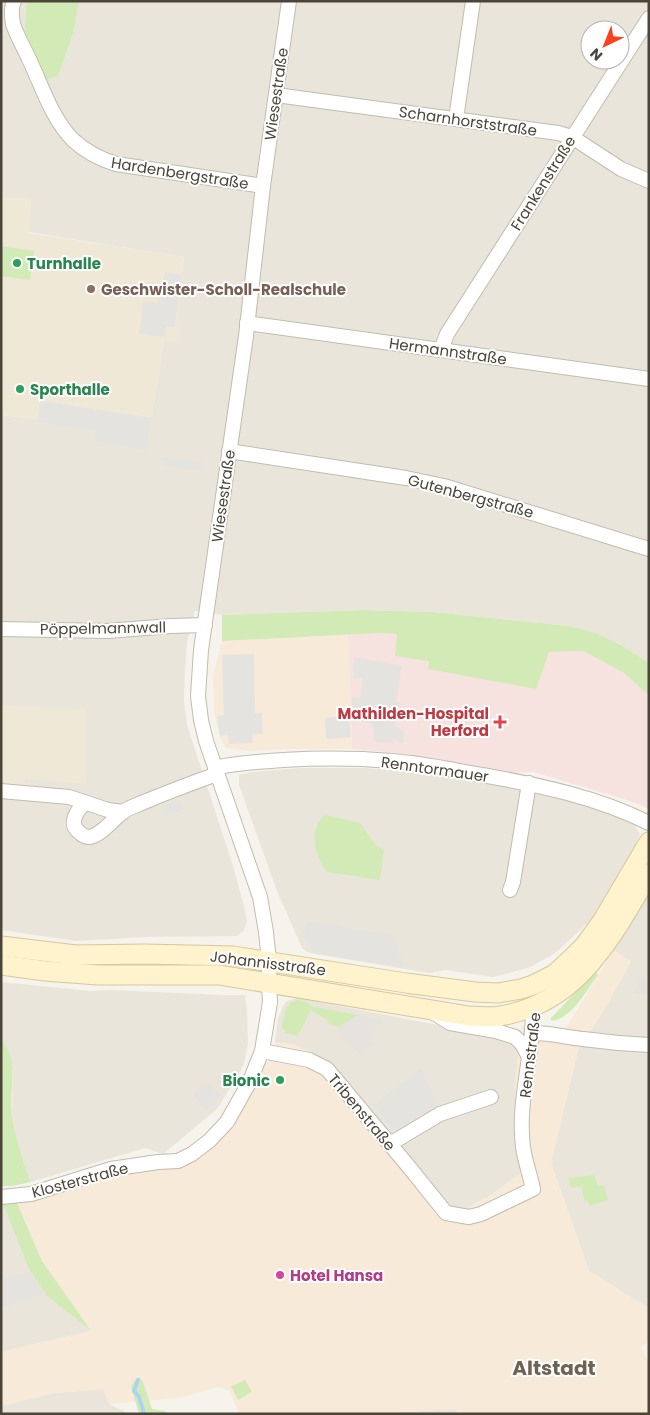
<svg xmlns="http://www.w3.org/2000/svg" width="650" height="1415" font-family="Poppins,sans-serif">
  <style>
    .residential { fill: #eae5da; fill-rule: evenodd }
    .commercial { fill: #f7ead8 }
    .industrial { fill: #e6e2dd }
    .education { fill: #efe8d6 }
    .medical { fill: #f6e3e0 }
    .green { fill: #d2eab5 }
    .parking { fill: #e5e3e0 }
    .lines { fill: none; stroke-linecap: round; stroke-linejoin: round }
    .stream { stroke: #a9d4f2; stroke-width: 4 }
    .street-casing { stroke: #c2bbae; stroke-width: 16 }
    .secondary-casing { stroke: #d6c79b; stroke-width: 21 }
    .street { stroke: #fff; stroke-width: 14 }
    .secondary { stroke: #fff3cd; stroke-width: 19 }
    .leisure-dot { fill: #2e9e5b; stroke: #fff; stroke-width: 2 }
    .education-dot { fill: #8d6e63; stroke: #fff; stroke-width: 2 }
    .health-dot { fill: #e0444e; stroke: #fff; stroke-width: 2 }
    .hotel-dot { fill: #d1479c; stroke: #fff; stroke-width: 2 }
    .labels { text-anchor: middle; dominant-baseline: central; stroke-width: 4; stroke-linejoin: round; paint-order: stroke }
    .street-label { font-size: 15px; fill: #4b4439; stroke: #fff }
    .leisure-label { font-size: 15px; font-weight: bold; fill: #27864d; stroke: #fff; text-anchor: start }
    .education-label { font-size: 15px; font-weight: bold; fill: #785e54; stroke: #fff; text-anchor: start }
    .health-label { font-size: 15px; font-weight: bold; fill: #be3a42; stroke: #fff; text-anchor: end }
    .hotel-label { font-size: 15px; font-weight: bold; fill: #b23c85; stroke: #fff; text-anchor: start }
    .district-label { font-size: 20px; font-weight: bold; fill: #6e6250; stroke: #fff }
  </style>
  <rect width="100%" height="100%" fill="#f6f3ec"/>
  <g class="residential">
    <path d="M1,1H649V663L623,646L596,633L569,626L433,612L364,610L222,615L195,611L187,642L185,670L184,700L187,725L233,866L244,906L247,922L244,930L237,936L146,937L76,941L1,930V415L37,419L40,400L151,417L164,341L177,343L179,330L177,321L184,257L28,232L31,199L1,198ZM590,30H620V60H590Z"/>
    <path d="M300,768H365L403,771L505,783L607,811L633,823L640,834L625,868L599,911L578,932L554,954L528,968L493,977L446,970L429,973L316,954L307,952L302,948L277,891L239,785V775L252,772Z"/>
    <path d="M649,890V1308L589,1271L551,1163L578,1050L605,1008L631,962L614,950Z"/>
    <path d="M1,982L90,991L110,990L223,995H245L247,1010L248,1044L244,1063L239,1074L217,1109L163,1154L145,1148L31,1182L17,1145L12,1112L13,1073L6,1046L1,1039Z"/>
    <path d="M297,998L475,1032L520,1044L515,1084V1133L521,1173L491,1195L460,1211L442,1203L297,1045L275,1042L278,1019L283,1006L287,1001Z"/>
    <path d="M1,1205L6,1211L47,1296L91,1331L1,1352Z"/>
    <path d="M104,1389L109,1404L124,1411V1414H1V1406L54,1393Z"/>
    <path d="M455,1409L459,1414H373Z"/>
  </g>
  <g class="commercial">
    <path d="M348,635L352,749H289L248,751L226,748L220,738L214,710L213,676L222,641Z"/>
    <path d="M614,950L631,962L605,1008L578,1050L551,1163L589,1271L649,1308V1341L641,1347L649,1364V1414H459L455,1409L373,1414H239L230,1391L219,1387L179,1398L109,1404L104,1389L54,1393L1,1406V1352L90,1331L42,1261L17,1203L57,1193L108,1175L179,1164L235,1115L255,1088L274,1048L275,1042L297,1045L329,1063L442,1203L460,1211L491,1195L521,1173L515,1133V1084L521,1025L566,1028Z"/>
  </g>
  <g class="industrial">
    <path d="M639,978L648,982L649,981V995L634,993Z"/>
    <path d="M357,1015L384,1020L371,1032L369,1037L373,1043L367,1048L365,1046L360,1053L342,1039L339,1027Z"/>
  </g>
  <g class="education">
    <path d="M1,198L31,199L29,233L184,257L177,321L179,330L178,343L164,341L151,417L40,400L37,419L1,415Z"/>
    <path d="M1,705L86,709V784L25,779V787L1,786Z"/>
  </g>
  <path class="medical" d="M381,633L397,634L549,652L583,651L624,673L649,696V807L647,808L627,800L533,772L510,773L415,757L410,754L352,749L348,635Z"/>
  <g class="green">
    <path d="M27,1H79L74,30L58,76L46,80L27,36L25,27Z"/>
    <path d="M1,246L34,251L30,280L1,276Z"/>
    <path d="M364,610L433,612L569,626L596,633L623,646L649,663V696L624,673L583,651L549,652L536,689L428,669L429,661L395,656L397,634L381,633L222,641V615Z"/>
    <path d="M325,815L360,823L377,847L384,849L380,880L327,872C315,855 307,831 325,815Z"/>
    <path d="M595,972L597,973L598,975L596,978C584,994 573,1016 553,1021L551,1020V1018Z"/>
    <path d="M297,1000L308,1002L311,1006L357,1015L339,1027L329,1024L326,1019L311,1010L298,1036L286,1033L282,1027C284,1015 284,1004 297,1000Z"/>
    <path d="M1,1039C20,1063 9,1088 12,1114C15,1138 22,1159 31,1182L12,1186H1Z"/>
    <path d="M595,1175L597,1186L604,1185L608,1200L589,1206L588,1201L585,1202L581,1186L571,1188L568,1178Z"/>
    <path d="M17,1203L42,1261L91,1331L47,1296L29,1269L6,1211L1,1204Z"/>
    <path d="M138,1377L143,1382L152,1409L165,1411L167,1414H139L131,1386Z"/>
    <path d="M245,1380L252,1392L238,1400L231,1386Z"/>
  </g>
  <g class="parking">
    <path d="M165,272L182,275L175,327H166L165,337L139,334L143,302L158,303Z"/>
    <path d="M42,401L151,419L146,450L94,441L96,431L38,422Z"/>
    <path d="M163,457L202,462L201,471L162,465Z"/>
    <path d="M254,654L255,713H262L263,734H252L253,743L229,744L228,735L220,736L217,716L224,715L222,655Z"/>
    <path d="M355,657L402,666L396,702L400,703L395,726L405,732L403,744L393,739V743L375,742L372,724L359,720L360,710L352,707V697L360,698L363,679L354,678L353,667Z"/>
    <path d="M349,716L351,737L326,739L325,718Z"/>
    <path d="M181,799L185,809L168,816L164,805Z"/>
    <path d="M306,921L392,935L404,967L317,954L304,938Z"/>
    <path d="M422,1069L438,1108L405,1128L403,1125L394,1130L373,1105Z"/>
    <path d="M208,1083L221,1095L206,1111L192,1093Z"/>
    <path d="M29,1272L44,1294L1,1308V1280Z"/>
  </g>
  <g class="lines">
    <path class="stream" d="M138,1380L134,1391L139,1397L144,1414"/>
    <defs>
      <g id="street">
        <path d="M14,1C11,7 12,18 13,24C17,36 24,48 29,59C42,86 52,119 73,140C86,152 100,159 116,164L263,186"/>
        <path d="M276,95L558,133L572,137L621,169L649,181"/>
        <path d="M456,119L473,1"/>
        <path d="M247,323L649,379"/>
        <path d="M441,350L447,334L649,18"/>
        <path d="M229,451L406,478L444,486L649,549"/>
        <path d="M1,629L107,631L171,626L205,625"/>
        <path d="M215,768C238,762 260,762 283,760C319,758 356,758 392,761C422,763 452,770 482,775C539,785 597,797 649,823"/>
        <path d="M1,791L69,797L108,810L123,812"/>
        <path d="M85,803C77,810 68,824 79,832C82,835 85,837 89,837C101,836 114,818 123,812C129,807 138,805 144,802C168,792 192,783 217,774"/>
        <path d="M510,890L513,882L529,783"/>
        <path d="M434,1013L450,1023L496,1031L515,1037L522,1044L529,1057"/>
        <path d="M533,1033C551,1033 565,1037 583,1039C605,1042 627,1044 649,1045"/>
        <path d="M262,1051L309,1060L327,1069L409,1167L446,1213L469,1217L481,1214L533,1189C530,1175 525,1161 523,1147C517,1101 534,1054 533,1007"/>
        <path d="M390,1144L440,1114L491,1097"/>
        <path d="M1,1197L31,1194L111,1169L158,1162L178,1161L192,1154L209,1141L227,1122L250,1081L262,1051L270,1002L269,983V961L266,932L260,897L206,741L201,720L198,696L201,650L246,336L263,186L289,1"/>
      </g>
      <g id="secondary">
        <path d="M1,946L76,955L144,954L233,956L406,983L475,992L498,993L521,989L533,985L555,974L571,959L585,945L603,920L649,842"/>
        <path d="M1,965L45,971L98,975H219L469,1016C479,1016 490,1018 500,1016C579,1003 612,936 649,874"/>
      </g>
    </defs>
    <use href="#street" class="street-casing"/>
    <use href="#secondary" class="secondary-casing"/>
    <use href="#street" class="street"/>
    <use href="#secondary" class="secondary"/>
  </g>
  <g class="leisure-dot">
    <circle cx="17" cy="263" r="5"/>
    <circle cx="20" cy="389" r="5"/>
    <circle cx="280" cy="1080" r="5"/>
  </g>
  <circle class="education-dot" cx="91" cy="289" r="5"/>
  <path class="health-dot" d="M497.5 714.5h5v5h5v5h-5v5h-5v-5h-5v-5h5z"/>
  <circle class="hotel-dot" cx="280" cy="1275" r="5"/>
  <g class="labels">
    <g class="street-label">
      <text transform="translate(276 94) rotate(-82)">Wiesestraße</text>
      <text transform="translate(468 121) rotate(8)">Scharnhorststraße</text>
      <text transform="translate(180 173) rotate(9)">Hardenbergstraße</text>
      <text transform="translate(543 183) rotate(-58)">Frankenstraße</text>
      <text transform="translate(448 351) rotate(8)">Hermannstraße</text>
      <text transform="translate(223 496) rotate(-82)">Wiesestraße</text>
      <text transform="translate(471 496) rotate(15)">Gutenbergstraße</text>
      <text transform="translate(103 628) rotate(-1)">Pöppelmannwall</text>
      <text transform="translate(435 769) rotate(8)">Renntormauer</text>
      <text transform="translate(268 963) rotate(7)">Johannisstraße</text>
      <text transform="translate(530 1055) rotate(-83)">Rennstraße</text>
      <text transform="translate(362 1112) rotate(50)">Tribenstraße</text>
      <text transform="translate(80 1180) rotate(-15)">Klosterstraße</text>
    </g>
    <g class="leisure-label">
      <text x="27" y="263">Turnhalle</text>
      <text x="30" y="389">Sporthalle</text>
      <text x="270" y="1080" text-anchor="end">Bionic</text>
    </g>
    <g class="education-label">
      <text x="101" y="289">Geschwister-Scholl-Realschule</text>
    </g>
    <g class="health-label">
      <text x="489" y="713">Mathilden-Hospital<tspan x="489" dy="17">Herford</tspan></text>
    </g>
    <g class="hotel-label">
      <text x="290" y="1275">Hotel Hansa</text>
    </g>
    <g class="district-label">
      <text x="554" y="1368">Altstadt</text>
    </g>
  </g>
  <rect width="650" height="1415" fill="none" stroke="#4b4439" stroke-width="5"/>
  <g transform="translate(605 45) rotate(223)"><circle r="24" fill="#ffffff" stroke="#b7b4b0"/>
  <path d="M0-4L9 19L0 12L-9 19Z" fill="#fc3f1d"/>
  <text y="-8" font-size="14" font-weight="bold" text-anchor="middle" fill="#4b4439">N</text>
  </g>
</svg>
